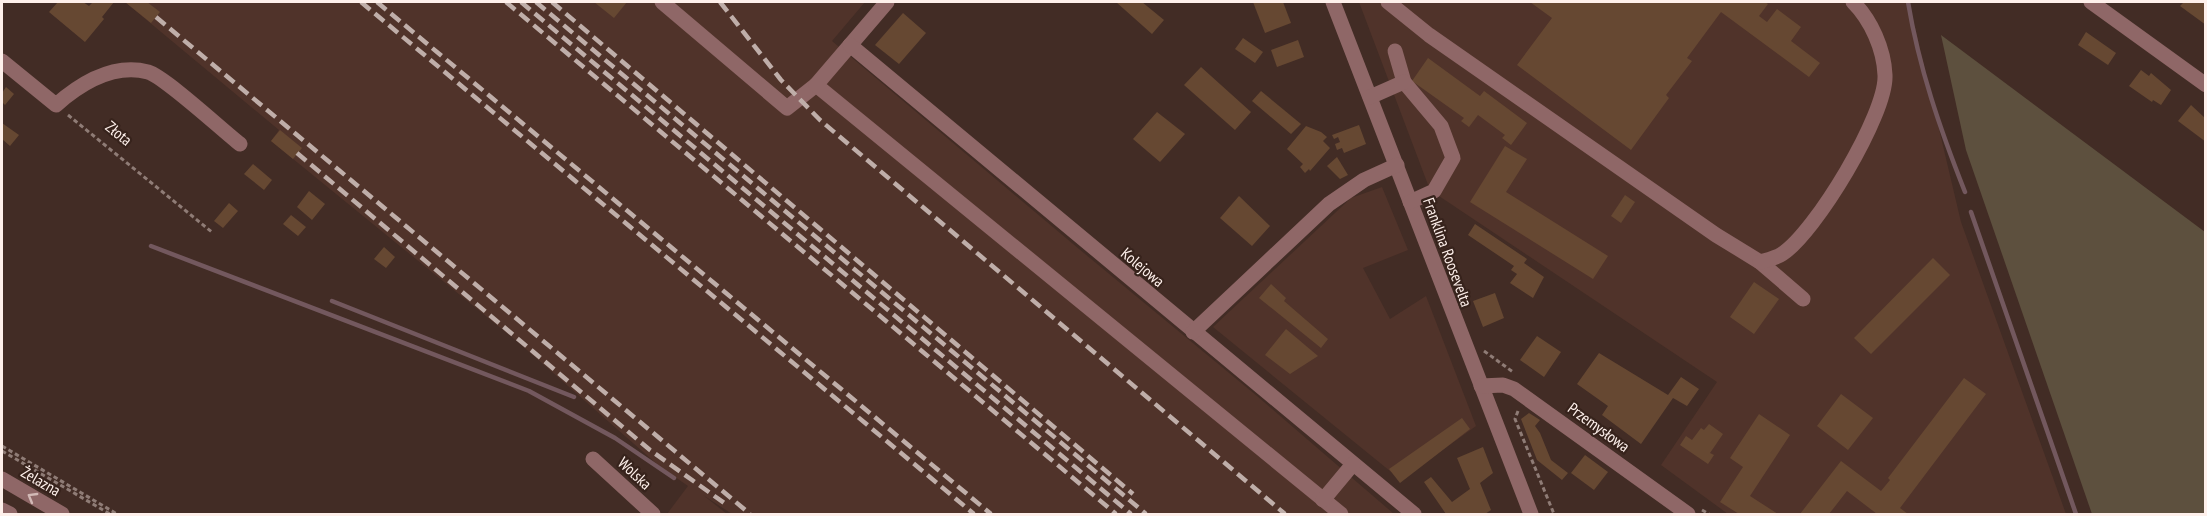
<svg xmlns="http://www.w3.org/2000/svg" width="2207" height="516" font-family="'PT Sans Narrow',sans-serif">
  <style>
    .built { fill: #50332a }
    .green { fill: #5d503e }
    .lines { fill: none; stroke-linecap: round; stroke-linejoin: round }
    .stream { stroke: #73585e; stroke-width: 4.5 }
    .building { fill: #664832 }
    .path { stroke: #8f7c76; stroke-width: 3; stroke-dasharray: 4.5 3; stroke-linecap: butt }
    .minor { stroke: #8f6767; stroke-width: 15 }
    .rail { stroke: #bfaea9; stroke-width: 4.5; stroke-dasharray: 12 6; stroke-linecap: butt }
    .oneway { stroke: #d2b9b6 }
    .labels { text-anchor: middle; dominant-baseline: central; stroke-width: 4.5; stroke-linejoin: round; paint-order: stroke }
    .street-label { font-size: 16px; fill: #fef0eb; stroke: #37231c }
  </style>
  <rect width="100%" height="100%" fill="#422c25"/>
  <g class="built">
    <path d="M125,2H865L832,41L1079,249L1257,396L1394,514H732L703,495L727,514H667L688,486L658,465L519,343L271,141L279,130Z"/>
    <path d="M1359,2H1909L1961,222L2066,514H1728L1661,465L1717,382L1430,190Z"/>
    <path d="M1382,187L1408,250L1363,268L1390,319L1426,296L1476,426L1401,480L1213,327L1351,198Z"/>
  </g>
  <path class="green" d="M1941,35L2205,232V514H2092L1966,150Z"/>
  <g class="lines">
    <g class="stream">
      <path d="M1908,2C1919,68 1940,129 1965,192"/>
      <path d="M1971,212L2076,514"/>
      <path d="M151,246L529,391L615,438L674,478"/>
      <path d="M332,301L574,397"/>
    </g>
  </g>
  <g class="building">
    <path d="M58,2H83L89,6L93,2H114L102,17L104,19L85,42L49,12Z"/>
    <path d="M125,2H147L160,12L151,23Z"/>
    <path d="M594,2H627L614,18Z"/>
    <path d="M1116,2H1142L1164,20L1152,34Z"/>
    <path d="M1253,2H1283L1291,23L1265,33Z"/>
    <path d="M1530,2H1765L1768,4L1759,16L1767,22L1777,9L1801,27L1791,41L1820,63L1809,77L1721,12L1687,58L1692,61L1666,95L1669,98L1631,150L1517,65L1552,18Z"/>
    <path d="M2184,2H2206V25L2180,6Z"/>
    <path d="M903,13L926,33L899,64L875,45Z"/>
    <path d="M2086,32L2116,53L2108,65L2078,45Z"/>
    <path d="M1243,38L1263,52L1255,63L1235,49Z"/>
    <path d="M1298,40L1304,57L1277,67L1271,50Z"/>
    <path d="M1428,58L1480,96L1484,91L1527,123L1511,145L1502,138L1505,135L1478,115L1469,127L1461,121L1464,118L1412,81Z"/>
    <path d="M1201,67L1251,112L1235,130L1184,85Z"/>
    <path d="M2141,70L2149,76L2151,73L2171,90L2161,105L2153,100L2152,102L2129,86Z"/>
    <path d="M6,87L14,94L5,105L2,102V93Z"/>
    <path d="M1261,91L1301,124L1291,134L1252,101Z"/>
    <path d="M2191,105L2206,119V142L2178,121Z"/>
    <path d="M1157,112L1185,134L1160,162L1133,139Z"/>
    <path d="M2,123L19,135L10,146L2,139Z"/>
    <path d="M1359,125L1366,144L1344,153L1342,148L1337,150L1335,144L1340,142L1338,137L1334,139L1332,135Z"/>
    <path d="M1306,126L1321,132L1327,137L1323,141L1330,148L1310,171L1309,169L1305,173L1300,167L1303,164L1287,149Z"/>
    <path d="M280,130L302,148L293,159L271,141Z"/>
    <path d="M1505,146L1527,159L1506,192L1608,256L1593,279L1470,202Z"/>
    <path d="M1337,157L1348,175L1340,179L1327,166Z"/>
    <path d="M253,164L272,180L264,190L244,174Z"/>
    <path d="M309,191L325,204L312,220L297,207Z"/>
    <path d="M1625,195L1635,202L1621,223L1611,216Z"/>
    <path d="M1239,196L1270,226L1252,246L1220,218Z"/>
    <path d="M229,203L238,211L223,228L214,221Z"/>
    <path d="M291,215L306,227L298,236L283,224Z"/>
    <path d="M1475,224L1527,259L1524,263L1544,277L1533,298L1510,283L1517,274L1511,270L1514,266L1468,235Z"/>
    <path d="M384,247L395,257L386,268L374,259Z"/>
    <path d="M1933,258L1950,275L1871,354L1854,338Z"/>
    <path d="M1754,282L1779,299L1754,334L1730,317Z"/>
    <path d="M1271,284L1286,298L1284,301L1328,339L1321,348L1259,298Z"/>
    <path d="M1495,293L1504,318L1483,327L1473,301Z"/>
    <path d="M1286,329L1318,356L1290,374L1265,355Z"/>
    <path d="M1537,336L1561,352L1544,377L1520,360Z"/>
    <path d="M1599,353L1668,395L1681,377L1699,389L1687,406L1673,398L1641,444L1602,415L1608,406L1577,384Z"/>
    <path d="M1964,378L1986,394L1900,508L1908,514H1877L1847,491L1829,514H1800L1841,461L1881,491L1890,480L1888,478Z"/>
    <path d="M1841,394L1873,418L1848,450L1817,426Z"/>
    <path d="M1529,413L1540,420L1535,426L1540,433L1551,460L1568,473L1562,480L1537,460L1521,419Z"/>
    <path d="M1759,414L1790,435L1750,496L1778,514H1739L1720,502L1743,467L1730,458Z"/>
    <path d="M1462,418L1470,429L1400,483L1389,469Z"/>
    <path d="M1709,424L1723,434L1710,453L1714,455L1708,464L1680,445L1686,436L1692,440L1701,428L1704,430Z"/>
    <path d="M1483,447L1493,473L1480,483L1491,510L1485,514H1446L1424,482L1431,477L1452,502L1470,489L1457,458Z"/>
    <path d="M1585,455L1608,472L1594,490L1571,473Z"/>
  </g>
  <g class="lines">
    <g class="path">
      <path d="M68,115L213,233"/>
      <path d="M1484,351L1513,372"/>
      <path d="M1518,411L1515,419L1554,514"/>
      <path d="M2,446L117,514"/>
      <path d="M2,451L110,514"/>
      <path d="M1702,510L1709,514"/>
    </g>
    <g class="minor">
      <path d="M662,2L787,108L816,85"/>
      <path d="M887,2L816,85L1341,514"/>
      <path d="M1333,2L1531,514"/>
      <path d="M1388,2L1429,35L1716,235L1760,262L1803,299"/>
      <path d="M2091,2L2206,85"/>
      <path d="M850,45L1414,514"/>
      <path d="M1395,51L1404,82L1441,126L1453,158L1434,191L1410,202"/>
      <path d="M2,61L56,105C81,83 113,63 148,72C165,77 222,130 240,144"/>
      <path d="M1370,97L1404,82"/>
      <path d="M1760,262C1767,260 1776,258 1782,254C1815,233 1887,114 1885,75C1884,49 1871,20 1853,2"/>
      <path d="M1193,332L1329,204L1364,180L1397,165"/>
      <path d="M1481,386L1503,385L1514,389L1688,514"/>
      <path d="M593,459L653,514"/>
      <path d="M2,479L62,514"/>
      <path d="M1323,500L1353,464"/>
      <path d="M2,510L10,514"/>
    </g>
    <g class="rail">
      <path d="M361,2L974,514"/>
      <path d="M377,2L991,514"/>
      <path d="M506,2L1116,514"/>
      <path d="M521,2L1131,514"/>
      <path d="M536,2L1146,514"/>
      <path d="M552,2L1133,494"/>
      <path d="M720,2L781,80L820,120L1285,514"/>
      <path d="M156,17L750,514"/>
      <path d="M297,153L650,450L727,505"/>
    </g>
  </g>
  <defs><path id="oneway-chevron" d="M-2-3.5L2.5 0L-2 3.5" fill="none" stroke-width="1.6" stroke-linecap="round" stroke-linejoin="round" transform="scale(1.5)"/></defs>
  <use class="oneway" href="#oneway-chevron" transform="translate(32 497) rotate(-150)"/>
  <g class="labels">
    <g class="street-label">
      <text transform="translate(119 133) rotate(39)">Złota</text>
      <text transform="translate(1448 252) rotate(70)">Franklina Roosevelta</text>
      <text transform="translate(1143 267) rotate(40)">Kolejowa</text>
      <text transform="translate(1599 427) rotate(36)">Przemysłowa</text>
      <text transform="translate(635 473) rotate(43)">Wolska</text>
      <text transform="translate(41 481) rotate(30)">Żelazna</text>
    </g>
  </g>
  <rect width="2207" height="516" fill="none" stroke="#fef0eb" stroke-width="6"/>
</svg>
